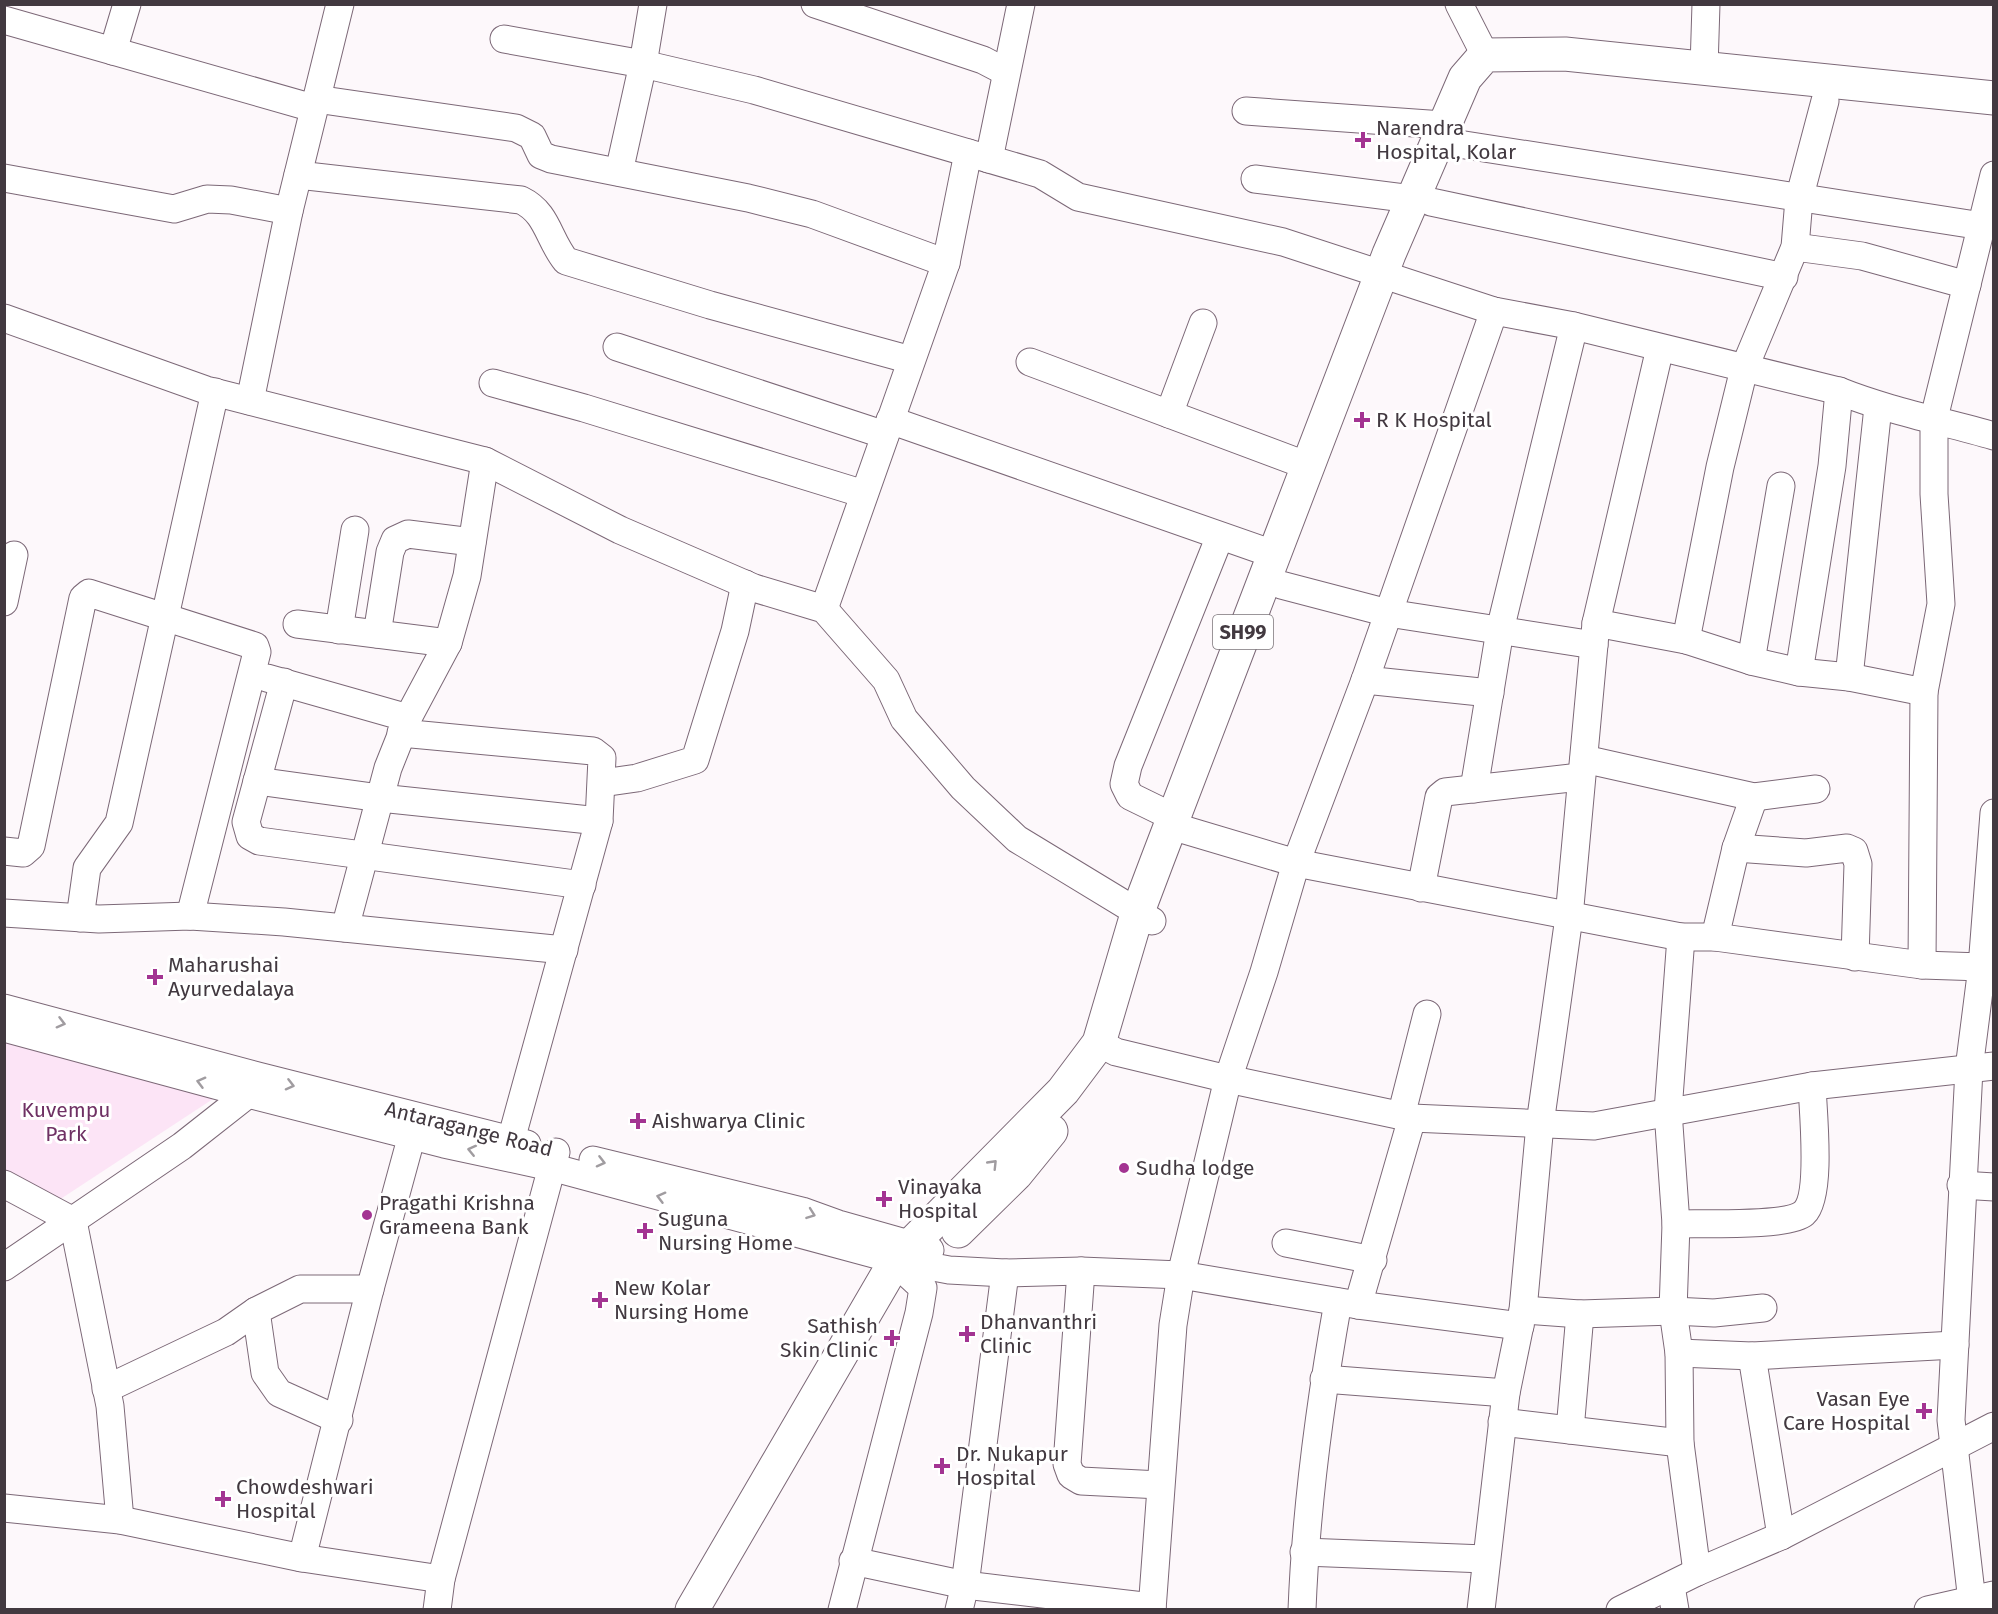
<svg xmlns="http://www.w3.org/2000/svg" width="1998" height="1614" font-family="'Fira Sans',sans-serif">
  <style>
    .green { fill: #fce4f6 }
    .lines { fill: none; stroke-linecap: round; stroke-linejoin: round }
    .minor-casing { stroke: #7c6877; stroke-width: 29 }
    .major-casing { stroke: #7c6877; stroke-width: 35 }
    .minor { stroke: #fff; stroke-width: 27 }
    .major { stroke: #fff; stroke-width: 33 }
    .oneway { stroke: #a09ca0 }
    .poi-dot { fill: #a33492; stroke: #fff; stroke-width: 2 }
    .labels { text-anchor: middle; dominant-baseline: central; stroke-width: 6; stroke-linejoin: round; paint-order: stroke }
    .shield { fill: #fff; stroke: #7b7479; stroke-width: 1.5 }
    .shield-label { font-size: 20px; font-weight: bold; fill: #423940 }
    .poi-label { font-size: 21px; fill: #423940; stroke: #fff; text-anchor: start }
    .park-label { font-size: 21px; fill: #6f3164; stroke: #fff }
    .street-label { font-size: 21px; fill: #423940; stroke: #fff }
  </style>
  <rect width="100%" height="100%" fill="#fdf8fb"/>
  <path class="green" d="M5,1042L219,1095L59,1200L5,1175Z"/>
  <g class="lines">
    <defs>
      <g id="minor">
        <path d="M815,4L983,60L1006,72"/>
        <path d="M1459,4L1485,55"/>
        <path d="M4,20L313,108"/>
        <path d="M504,39L643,64L754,90L1040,174L1078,197L1283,242L1494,311L1574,326L1839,391C1889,411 1942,421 1994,436"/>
        <path d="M113,51L127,4"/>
        <path d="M1704,68L1706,4"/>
        <path d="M316,99L516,128L532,136L541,155L551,159L748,198L812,214L946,263"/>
        <path d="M1246,111L1443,125"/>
        <path d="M1452,143L1982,226"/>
        <path d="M989,159L1021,4"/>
        <path d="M619,172L643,64L653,4"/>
        <path d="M298,175L521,200C548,213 548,239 566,261L710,305L911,360"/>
        <path d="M4,178L174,209L207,199L231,200L289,211"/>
        <path d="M1255,179L1412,199"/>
        <path d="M1431,202L1784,277"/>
        <path d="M1795,247L1862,256L1967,285"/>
        <path d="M4,318L206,390L485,461L620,530L754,588L824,609L886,680L904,719L963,788L1017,839L1152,921"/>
        <path d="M617,347L885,435"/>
        <path d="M1030,362L1308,466"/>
        <path d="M493,383L584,408L864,494"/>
        <path d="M250,401L289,211L340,4"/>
        <path d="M1169,414L1203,323"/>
        <path d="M890,420L1273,554"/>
        <path d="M1281,585L1388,613L1594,645"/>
        <path d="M4,602L14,555"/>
        <path d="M824,609L946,263L968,153"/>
        <path d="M1596,623L1686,640L1751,661L1799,672L1849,677L1924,692L1941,604L1934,494V418L1994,175"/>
        <path d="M297,624L448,643"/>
        <path d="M339,630L355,530"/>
        <path d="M377,634L390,552L395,540L408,534L472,542"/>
        <path d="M1686,640L1720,467L1744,369L1795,247L1799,199L1825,101"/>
        <path d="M1751,661L1781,486"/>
        <path d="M1799,672L1832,466L1839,391"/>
        <path d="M1849,677L1878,407"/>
        <path d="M267,678L408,718"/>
        <path d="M1365,680L1490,693"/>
        <path d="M284,682L246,822L250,836L259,841L582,885"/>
        <path d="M401,733L593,751L602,758L599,821L511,1140"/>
        <path d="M1584,759L1754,797L1816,789"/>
        <path d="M257,781L380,798L599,821"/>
        <path d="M602,783L637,778L695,760L735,631L745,584"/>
        <path d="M1474,789L1500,630L1574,326"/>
        <path d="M1173,817L1130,796L1124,784L1128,766L1220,536"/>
        <path d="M1185,830L1296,863L1681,937H1715L1922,965L1982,967"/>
        <path d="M1736,848L1806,853L1847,848L1854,851L1858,864L1855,957"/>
        <path d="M4,851L23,853L31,846L83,598L89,593L255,646L257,652L190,916"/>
        <path d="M1421,888L1439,797L1445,792L1580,777"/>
        <path d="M4,913L99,919L190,916L284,922L564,950"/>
        <path d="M80,918L87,868L119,823L215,392"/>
        <path d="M345,928L388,768L408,718L448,643L467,576L485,461"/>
        <path d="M1681,937L1668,1111L1676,1224L1673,1311L1679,1353L1680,1443L1697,1572"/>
        <path d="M1715,937L1736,848L1754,797"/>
        <path d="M1922,965L1924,692"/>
        <path d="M4,1008L258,1076L527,1144"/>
        <path d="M4,1028L248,1094L444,1144L551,1167L896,1260L949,1270L1005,1273L1081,1271L1181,1275L1358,1305L1520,1326"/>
        <path d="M1099,1043L1116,1052L1228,1079L1412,1118L1594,1126L1812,1086L1994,1066"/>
        <path d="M1401,1116L1427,1014"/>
        <path d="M593,1160L802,1211L838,1224L930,1250"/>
        <path d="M4,1184L73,1221L110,1406L120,1520"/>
        <path d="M1961,1185L1994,1187"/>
        <path d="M1676,1224C1700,1223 1788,1227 1804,1213C1822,1196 1813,1112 1812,1086"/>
        <path d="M1286,1243L1373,1260"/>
        <path d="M4,1267L182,1146L248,1094L254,1083"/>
        <path d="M1081,1271L1067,1464L1071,1475L1081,1481L1160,1485"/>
        <path d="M1358,1305L1412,1118"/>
        <path d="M1523,1310L1580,1314L1673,1311L1714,1313L1763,1308"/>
        <path d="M256,1311L265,1373L279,1393L339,1420"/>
        <path d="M1679,1353L1752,1356L1955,1345"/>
        <path d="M1752,1356L1781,1536"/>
        <path d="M1324,1379L1506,1393"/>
        <path d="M106,1389L226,1332L256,1311L300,1289H370"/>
        <path d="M1502,1422L1680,1443"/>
        <path d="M1570,1430L1580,1314"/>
        <path d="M4,1508L120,1520L302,1558L441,1579"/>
        <path d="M1304,1552L1485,1559"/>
        <path d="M302,1558L370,1289L412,1135"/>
        <path d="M853,1561L965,1585L1152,1607"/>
        <path d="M1671,1586L1675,1610"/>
        <path d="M437,1610L441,1579L556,1152"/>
        <path d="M842,1610L919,1313L923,1288L909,1275"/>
        <path d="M959,1610L965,1585L1005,1273"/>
        <path d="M1152,1610L1173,1325L1181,1275L1228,1079L1264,972L1296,863L1365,680L1494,311"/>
        <path d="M1302,1610C1306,1506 1320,1403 1338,1302"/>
        <path d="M1481,1610L1506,1393L1523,1310L1540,1124L1569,917L1596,623L1660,348"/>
        <path d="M1620,1610L1697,1572L1781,1536L1994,1426"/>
        <path d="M1928,1610L1994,1595"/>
        <path d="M1973,1610L1951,1420L1969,1069L1982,967L1994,813"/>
      </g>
      <g id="major">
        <path d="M958,1231L1016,1174L1051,1131"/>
        <path d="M692,1610L896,1260L1063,1091L1099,1043L1137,914L1157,861L1389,254L1465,78L1485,55L1565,54L1994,98"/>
      </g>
    </defs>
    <use href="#minor" class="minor-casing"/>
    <use href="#major" class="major-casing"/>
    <use href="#minor" class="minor"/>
    <use href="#major" class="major"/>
  </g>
  <defs><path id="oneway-chevron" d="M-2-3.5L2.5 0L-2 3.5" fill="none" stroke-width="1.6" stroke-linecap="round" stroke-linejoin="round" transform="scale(1.5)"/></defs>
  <g class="oneway">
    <use href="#oneway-chevron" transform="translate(61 1023) rotate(15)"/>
    <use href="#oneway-chevron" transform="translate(201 1082) rotate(-165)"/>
    <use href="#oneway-chevron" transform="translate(290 1085) rotate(14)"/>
    <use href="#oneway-chevron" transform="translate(472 1150) rotate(-167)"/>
    <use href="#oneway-chevron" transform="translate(601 1162) rotate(14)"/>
    <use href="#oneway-chevron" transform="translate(993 1164) rotate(-46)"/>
    <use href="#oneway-chevron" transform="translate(661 1197) rotate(-165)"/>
    <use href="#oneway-chevron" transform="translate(811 1214) rotate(20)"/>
  </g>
  <g class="poi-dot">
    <path d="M1360 131h6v6h6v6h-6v6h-6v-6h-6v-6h6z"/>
    <path d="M1359 411h6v6h6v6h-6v6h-6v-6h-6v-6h6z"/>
    <path d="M152 968h6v6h6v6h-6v6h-6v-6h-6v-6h6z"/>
    <path d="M635 1112h6v6h6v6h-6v6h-6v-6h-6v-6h6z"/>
    <circle cx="1124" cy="1168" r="6"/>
    <path d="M881 1190h6v6h6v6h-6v6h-6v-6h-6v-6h6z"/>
    <circle cx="367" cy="1215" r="6"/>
    <path d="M642 1222h6v6h6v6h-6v6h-6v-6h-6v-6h6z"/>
    <path d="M597 1291h6v6h6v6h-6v6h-6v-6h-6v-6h6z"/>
    <path d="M964 1325h6v6h6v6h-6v6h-6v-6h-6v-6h6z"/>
    <path d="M889 1329h6v6h6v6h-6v6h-6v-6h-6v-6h6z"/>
    <path d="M1921 1402h6v6h6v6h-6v6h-6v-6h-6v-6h6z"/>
    <path d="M939 1457h6v6h6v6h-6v6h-6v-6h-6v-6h6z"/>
    <path d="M220 1490h6v6h6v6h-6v6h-6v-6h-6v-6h6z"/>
  </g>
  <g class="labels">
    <rect class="shield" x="1213" y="615" width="60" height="34" rx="4.5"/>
    <g class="shield-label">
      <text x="1243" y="632">SH99</text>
    </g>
    <g class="poi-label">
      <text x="1376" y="128">Narendra<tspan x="1376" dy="24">Hospital, Kolar</tspan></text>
      <text x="1376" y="420">R K Hospital</text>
      <text x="168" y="965">Maharushai<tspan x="168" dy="24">Ayurvedalaya</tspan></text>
      <text x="652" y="1121">Aishwarya Clinic</text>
      <text x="1136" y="1168">Sudha lodge</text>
      <text x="898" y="1187">Vinayaka<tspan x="898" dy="24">Hospital</tspan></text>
      <text x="379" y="1203">Pragathi Krishna<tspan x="379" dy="24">Grameena Bank</tspan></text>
      <text x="658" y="1219">Suguna<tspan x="658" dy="24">Nursing Home</tspan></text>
      <text x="614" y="1288">New Kolar<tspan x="614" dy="24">Nursing Home</tspan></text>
      <text x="980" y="1322">Dhanvanthri<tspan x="980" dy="24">Clinic</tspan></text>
      <text x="878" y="1326" text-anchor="end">Sathish<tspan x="878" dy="24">Skin Clinic</tspan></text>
      <text x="1910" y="1399" text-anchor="end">Vasan Eye<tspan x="1910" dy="24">Care Hospital</tspan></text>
      <text x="956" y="1454">Dr. Nukapur<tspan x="956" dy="24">Hospital</tspan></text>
      <text x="236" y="1487">Chowdeshwari<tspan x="236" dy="24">Hospital</tspan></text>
    </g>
    <g class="park-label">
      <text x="66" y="1110">Kuvempu<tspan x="66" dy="24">Park</tspan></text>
    </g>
    <g class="street-label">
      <text transform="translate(469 1129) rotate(14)">Antaragange Road</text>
    </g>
  </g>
  <rect width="1998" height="1614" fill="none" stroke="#423940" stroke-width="12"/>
</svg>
